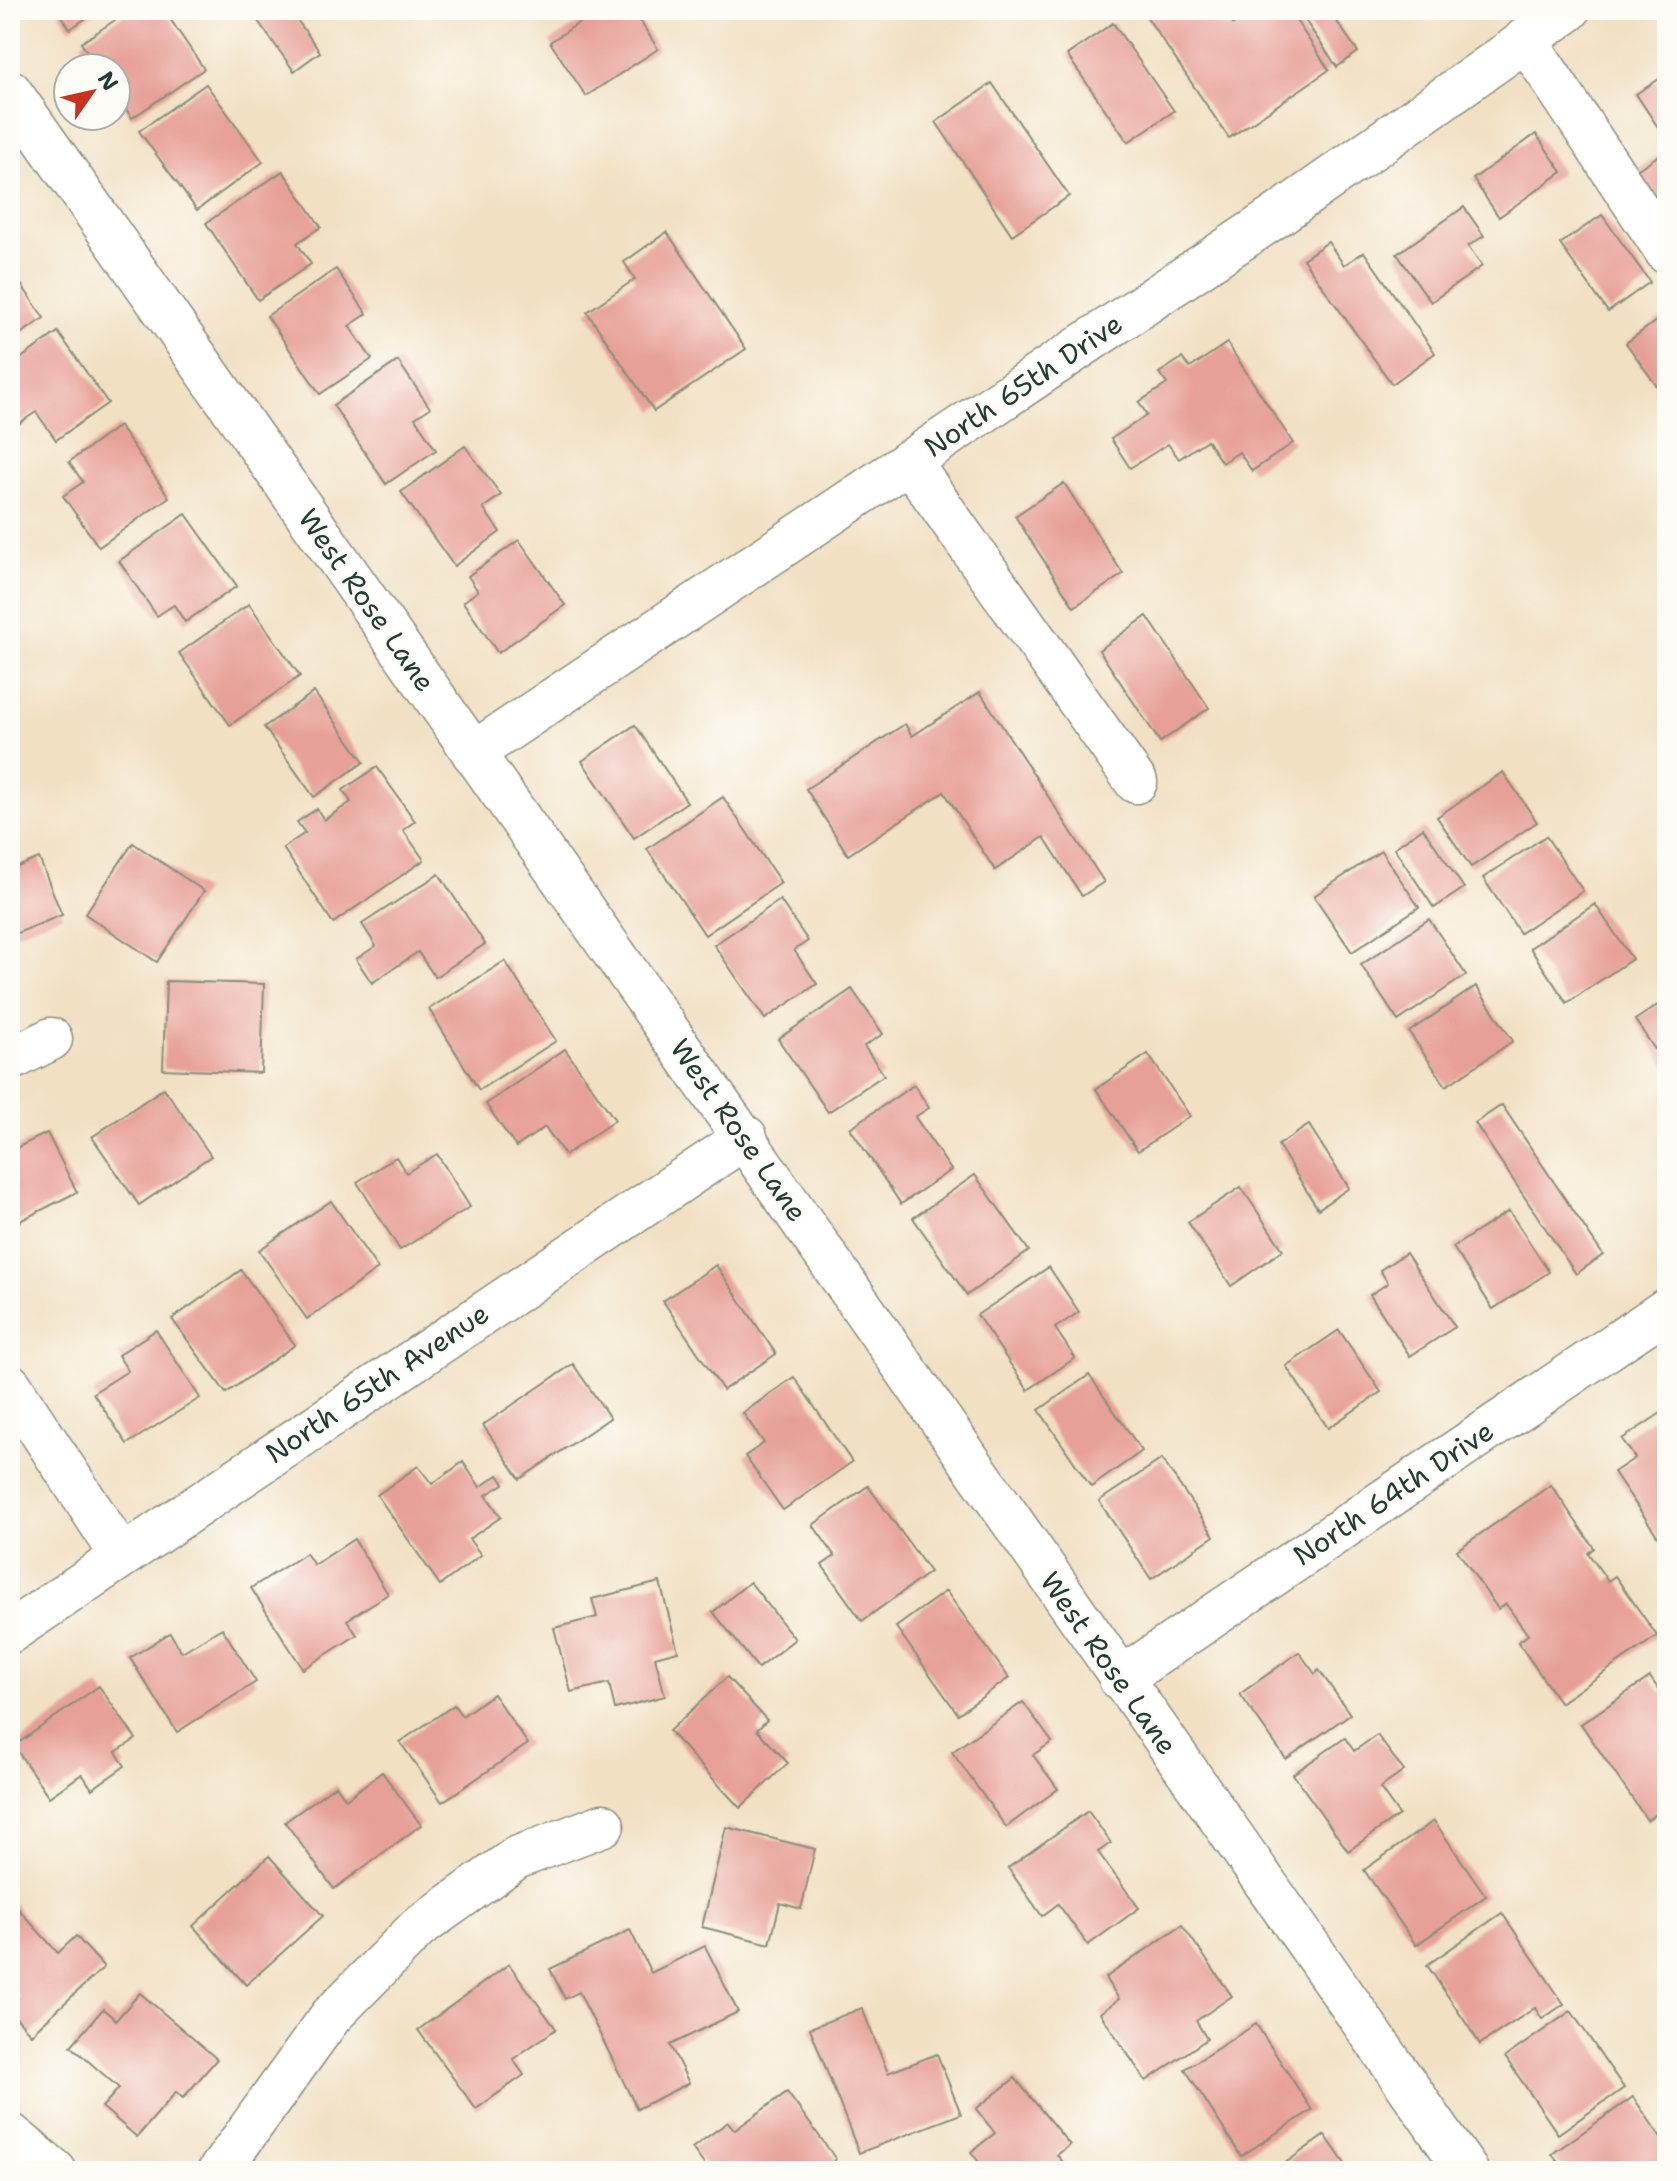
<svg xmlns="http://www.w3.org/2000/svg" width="1677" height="2181" font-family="'Shantell Sans',sans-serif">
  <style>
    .building { fill: #e7a097 }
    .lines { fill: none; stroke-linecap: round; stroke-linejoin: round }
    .minor-casing { stroke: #888e7b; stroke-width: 45 }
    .minor { stroke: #fff; stroke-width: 42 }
    .labels { text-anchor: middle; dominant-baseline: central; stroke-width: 6; stroke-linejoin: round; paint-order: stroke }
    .street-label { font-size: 28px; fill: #1f3d34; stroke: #fdfcf7 }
  </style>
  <rect width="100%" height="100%" fill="#fdfcf7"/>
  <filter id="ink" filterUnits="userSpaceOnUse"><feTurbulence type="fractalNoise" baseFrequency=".0125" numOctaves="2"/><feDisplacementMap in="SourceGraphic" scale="16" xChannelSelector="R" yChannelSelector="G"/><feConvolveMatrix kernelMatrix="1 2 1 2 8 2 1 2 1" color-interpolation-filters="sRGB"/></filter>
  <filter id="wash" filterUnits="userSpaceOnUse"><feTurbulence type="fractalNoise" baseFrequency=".006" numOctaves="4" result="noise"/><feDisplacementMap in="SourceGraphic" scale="32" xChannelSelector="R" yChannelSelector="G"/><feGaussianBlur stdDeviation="1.8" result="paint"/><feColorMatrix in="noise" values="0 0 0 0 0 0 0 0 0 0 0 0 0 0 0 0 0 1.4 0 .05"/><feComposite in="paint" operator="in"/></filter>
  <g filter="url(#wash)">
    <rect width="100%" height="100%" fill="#f1e0c2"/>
    <g id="blocks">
      <g class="building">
        <path d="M58,10H98L70,29Z"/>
        <path d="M130,10H164L204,69L132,118L116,94V68H98L81,43Z"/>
        <path d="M250,10H290L320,52L294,71Z"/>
        <path d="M599,10H633L658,49L586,96L550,42Z"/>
        <path d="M1142,10H1223L1233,24L1253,10H1289L1329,70L1229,138Z"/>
        <path d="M1298,10H1329L1358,52L1337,67Z"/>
        <path d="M1113,23L1174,111L1128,142L1067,55Z"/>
        <path d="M1667,74V141L1636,94Z"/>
        <path d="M992,83L1069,196L1012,235L936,122Z"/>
        <path d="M206,84L263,162L197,210L139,131Z"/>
        <path d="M1536,134L1562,172L1499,217L1473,179Z"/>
        <path d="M1667,150V198L1654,206L1632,173Z"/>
        <path d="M283,171L321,227L297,243L311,264L258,300L206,223Z"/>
        <path d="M1464,207L1484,236L1468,246L1482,266L1431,302L1397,254Z"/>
        <path d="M1602,215L1650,282L1608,312L1560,244Z"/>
        <path d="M667,232L746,349L654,411L587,312L635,279L624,262Z"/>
        <path d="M1328,242L1344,265L1364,252L1435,353L1392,384L1303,259Z"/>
        <path d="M10,268L44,318L10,341Z"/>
        <path d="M336,269L367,314L349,326L372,359L320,394L267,316Z"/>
        <path d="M1667,313V394L1664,396L1626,343Z"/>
        <path d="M58,332L108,403L56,440L36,412L18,424L10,412V366Z"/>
        <path d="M1227,343L1293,443L1252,471L1239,452L1222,463L1207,440L1179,459L1168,444L1130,468L1111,439L1147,415L1139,402L1167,384L1159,373L1182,358L1190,368Z"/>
        <path d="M398,361L430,408L415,418L436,450L386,484L333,405Z"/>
        <path d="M119,426L169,497L99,547L63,496L83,482L69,462Z"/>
        <path d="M465,446L501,495L483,508L500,532L454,566L401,492Z"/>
        <path d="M1064,483L1123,574L1074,607L1015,516Z"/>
        <path d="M186,514L237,586L185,622L174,605L157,616L119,561Z"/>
        <path d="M519,540L565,605L498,653L463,602L478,591L468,576Z"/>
        <path d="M249,604L300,676L230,725L179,653Z"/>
        <path d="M1147,616L1209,708L1160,742L1099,650Z"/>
        <path d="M314,692L364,762L314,797L264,727Z"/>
        <path d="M980,692L1104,882L1082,896L1044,837L995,870L944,792L848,855L806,789L905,724L912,736Z"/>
        <path d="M635,725L687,802L634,838L582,761Z"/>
        <path d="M377,767L415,821L403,830L424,860L333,923L283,848L305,833L297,822L317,809L324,820L351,802L343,790Z"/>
        <path d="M1503,772L1537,822L1471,867L1437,817Z"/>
        <path d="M723,797L781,883L705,935L647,849Z"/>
        <path d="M1423,828L1464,888L1434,908L1394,848Z"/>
        <path d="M1546,836L1583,891L1520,933L1483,878Z"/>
        <path d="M133,843L204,891L157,962L85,914Z"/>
        <path d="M1381,851L1419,907L1352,952L1314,896Z"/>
        <path d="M39,858L62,915L10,936V870Z"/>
        <path d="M439,874L485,944L435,977L418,952L372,983L356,959L376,946L362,924Z"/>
        <path d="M780,900L808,941L794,950L817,984L765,1019L714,945Z"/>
        <path d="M1595,904L1632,959L1567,1003L1530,948Z"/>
        <path d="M1429,919L1466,975L1398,1021L1361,965Z"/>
        <path d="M505,961L556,1041L479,1090L429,1009Z"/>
        <path d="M166,981L264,984L261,1073L163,1069Z"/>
        <path d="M1476,986L1513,1041L1446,1086L1409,1032Z"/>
        <path d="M852,989L883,1034L864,1046L884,1075L828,1112L778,1039Z"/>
        <path d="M1659,1004L1667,1015V1067L1635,1020Z"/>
        <path d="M565,1049L615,1120L565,1155L545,1127L516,1147L486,1104Z"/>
        <path d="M1148,1054L1190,1116L1138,1151L1096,1089Z"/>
        <path d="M914,1085L929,1108L915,1117L951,1170L901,1204L850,1128Z"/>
        <path d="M164,1088L211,1156L139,1205L92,1137Z"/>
        <path d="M1502,1105L1603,1255L1576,1274L1475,1123Z"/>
        <path d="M1309,1125L1349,1188L1318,1209L1278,1145Z"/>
        <path d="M47,1133L77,1192L10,1226V1151Z"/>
        <path d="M437,1154L470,1207L400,1250L357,1182L396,1157L406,1173Z"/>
        <path d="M975,1175L1029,1251L967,1295L913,1218Z"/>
        <path d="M1241,1187L1283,1250L1231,1286L1188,1222Z"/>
        <path d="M331,1201L378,1269L307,1319L259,1250Z"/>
        <path d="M1509,1211L1549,1272L1493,1309L1453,1247Z"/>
        <path d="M1406,1253L1455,1327L1410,1356L1370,1295L1388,1283L1380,1270Z"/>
        <path d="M716,1265L776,1354L723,1390L663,1301Z"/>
        <path d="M1049,1267L1079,1312L1055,1328L1075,1358L1028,1390L977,1315Z"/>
        <path d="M241,1270L295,1345L226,1393L172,1319Z"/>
        <path d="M156,1330L200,1398L127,1444L93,1393L128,1371L118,1355Z"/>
        <path d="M1339,1330L1381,1392L1328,1428L1286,1366Z"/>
        <path d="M573,1364L610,1418L520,1479L483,1425Z"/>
        <path d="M1089,1375L1142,1451L1091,1487L1039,1410Z"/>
        <path d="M794,1377L852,1462L783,1510L745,1456L764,1443L743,1413Z"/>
        <path d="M1667,1409V1550L1614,1472L1635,1458L1622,1439Z"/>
        <path d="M1162,1459L1214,1536L1151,1579L1099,1501Z"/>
        <path d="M463,1462L480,1487L498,1475L504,1484L486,1495L501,1517L469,1539L481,1555L440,1585L377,1495L418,1466L432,1484Z"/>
        <path d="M1551,1485L1594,1548L1588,1553L1608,1581L1615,1576L1657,1636L1560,1703L1518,1642L1528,1635L1506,1604L1498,1609L1457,1550Z"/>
        <path d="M868,1486L930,1572L862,1621L822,1565L835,1556L813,1525Z"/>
        <path d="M354,1539L388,1594L347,1620L357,1635L303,1669L251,1588L306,1553L314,1565Z"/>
        <path d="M660,1582L678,1651L655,1657L665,1696L615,1709L609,1683L571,1692L554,1628L597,1617L592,1599Z"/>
        <path d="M750,1582L795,1639L758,1668L713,1612Z"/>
        <path d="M946,1591L1009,1678L958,1714L896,1627Z"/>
        <path d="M222,1628L256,1682L177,1732L130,1658L170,1633L182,1652Z"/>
        <path d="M1299,1652L1315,1674L1319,1670L1350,1714L1286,1759L1240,1694Z"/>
        <path d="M727,1677L767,1720L757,1730L788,1763L740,1808L669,1731Z"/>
        <path d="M1650,1677L1661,1693L1667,1690V1806L1647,1820L1581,1724Z"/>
        <path d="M99,1686L136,1739L116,1752L125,1766L92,1789L82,1774L49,1797L14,1746Z"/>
        <path d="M493,1694L528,1744L442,1802L400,1742L454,1705L462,1716Z"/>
        <path d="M1023,1702L1052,1742L1033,1755L1058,1789L1006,1827L952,1752Z"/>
        <path d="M1377,1735L1404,1771L1380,1788L1399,1815L1348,1851L1293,1774L1345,1738L1354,1751Z"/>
        <path d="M382,1772L421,1825L334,1889L285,1822L336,1785L346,1799Z"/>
        <path d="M1088,1811L1111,1843L1098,1852L1139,1908L1088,1945L1058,1904L1042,1916L1008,1868Z"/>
        <path d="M1434,1821L1486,1896L1416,1945L1364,1870Z"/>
        <path d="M726,1827L815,1849L801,1909L780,1903L770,1944L702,1927Z"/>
        <path d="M269,1856L323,1916L246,1985L193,1926Z"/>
        <path d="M12,1902L58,1953L76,1936L104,1967L31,2034L10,2011L18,1998L10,1989Z"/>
        <path d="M1502,1913L1564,2004L1542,2019L1535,2008L1480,2044L1427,1965Z"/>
        <path d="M1182,1925L1232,1996L1196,2021L1207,2039L1146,2081L1100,2013L1119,1999L1105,1978Z"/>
        <path d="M630,1930L651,1973L705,1946L738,2012L670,2045L689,2083L637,2109L579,1992L565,1999L550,1969Z"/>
        <path d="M509,1964L556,2029L513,2059L524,2075L476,2109L418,2030Z"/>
        <path d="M140,1993L217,2059L183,2098L176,2092L137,2137L102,2107L119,2088L71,2046L103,2009L116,2020Z"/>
        <path d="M862,2008L888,2073L937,2054L961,2114L859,2153L810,2028Z"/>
        <path d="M1571,2011L1624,2088L1558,2134L1505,2057Z"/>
        <path d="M1256,2024L1312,2110L1241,2156L1185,2069Z"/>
        <path d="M1015,2078L1070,2145L1057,2155L1070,2171H986L971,2152L995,2133L976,2109Z"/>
        <path d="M787,2092L836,2159L820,2171H709L692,2148L728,2122L735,2130Z"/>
        <path d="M1633,2097L1667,2146V2171H1564L1552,2154Z"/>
        <path d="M1325,2135L1350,2171H1274Z"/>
      </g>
    </g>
  </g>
  <g filter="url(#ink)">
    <use href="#blocks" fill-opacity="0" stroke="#888e7b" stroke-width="2"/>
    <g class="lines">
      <defs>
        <g id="minor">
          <path d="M1525,39L1667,253"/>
          <path d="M10,91L1467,2171"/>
          <path d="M909,461L1136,782"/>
          <path d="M473,753L1278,215L1569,10"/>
          <path d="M10,1060L51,1039"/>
          <path d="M10,1385L121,1555"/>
          <path d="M10,1632L746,1137"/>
          <path d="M1120,1679L1667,1309"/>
          <path d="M10,2134L55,2171"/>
          <path d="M219,2171L331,2016L418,1928L516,1858L603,1825"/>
        </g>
      </defs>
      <use href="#minor" class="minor-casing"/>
      <use href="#minor" class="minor"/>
    </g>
  </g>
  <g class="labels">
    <g class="street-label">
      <text transform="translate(1023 385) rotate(-34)">North 65th Drive</text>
      <text transform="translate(367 600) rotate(55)">West Rose Lane</text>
      <text transform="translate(739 1130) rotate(55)">West Rose Lane</text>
      <text transform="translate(377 1383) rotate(-34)">North 65th Avenue</text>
      <text transform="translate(1393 1493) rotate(-34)">North 64th Drive</text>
      <text transform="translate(1109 1663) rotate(55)">West Rose Lane</text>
    </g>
  </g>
  <rect width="1677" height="2181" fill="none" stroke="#fdfcf7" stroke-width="40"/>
  <g transform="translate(92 92) rotate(56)"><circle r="38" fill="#fdfcf7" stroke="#a4b0a9" stroke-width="2"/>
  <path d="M0-6L14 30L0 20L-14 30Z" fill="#c8321e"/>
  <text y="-12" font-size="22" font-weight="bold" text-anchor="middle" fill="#1f3d34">N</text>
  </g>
</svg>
